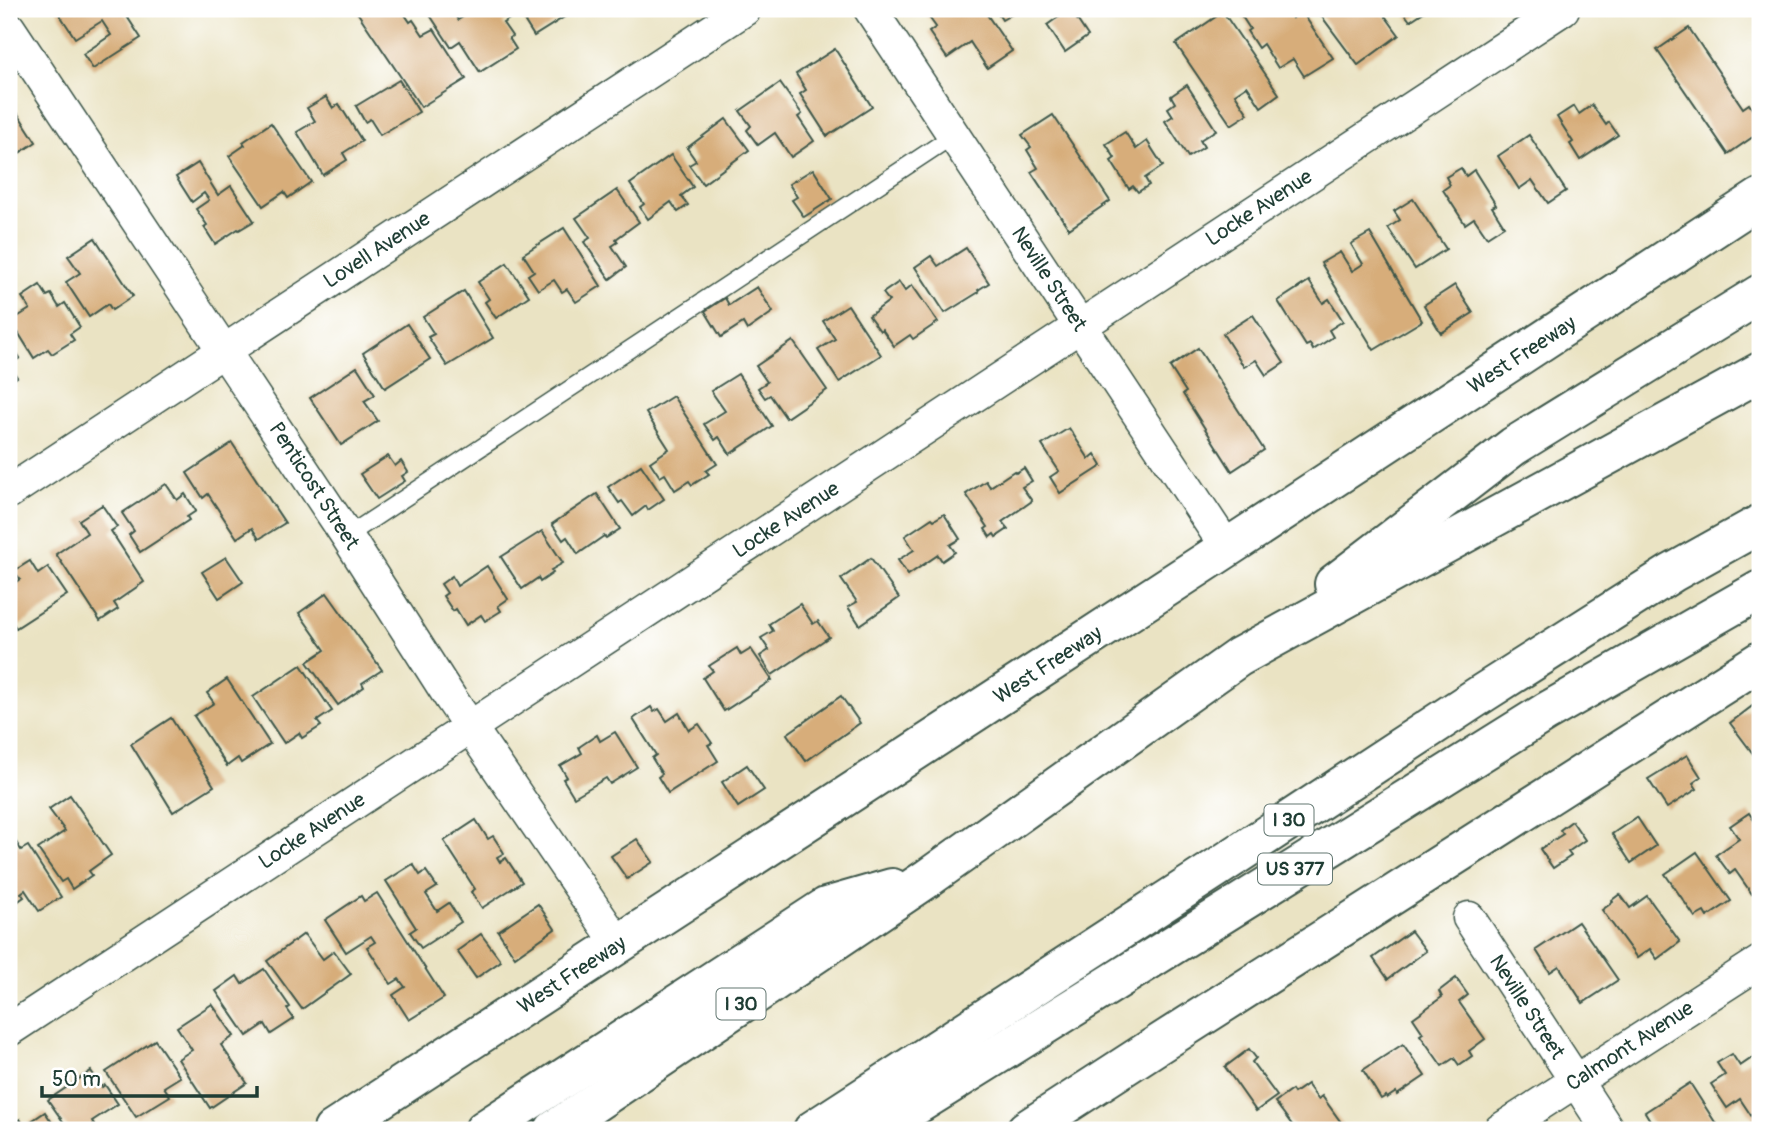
<svg xmlns="http://www.w3.org/2000/svg" width="1769" height="1139" font-family="Pangolin,sans-serif">
  <style>
    .building { fill: #d7ad7a }
    .lines { fill: none; stroke-linecap: round; stroke-linejoin: round }
    .lane-casing { stroke: #3d5649; stroke-width: 19 }
    .street-casing { stroke: #3d5649; stroke-width: 35 }
    .secondary-casing { stroke: #3d5649; stroke-width: 42 }
    .highway-casing { stroke: #3d5649; stroke-width: 42 }
    .lane { stroke: #fff; stroke-width: 16 }
    .street { stroke: #fff; stroke-width: 32 }
    .secondary { stroke: #fff; stroke-width: 38 }
    .highway { stroke: #fff; stroke-width: 38 }
    .labels { text-anchor: middle; dominant-baseline: central; stroke-width: 7; stroke-linejoin: round; paint-order: stroke }
    .shield { fill: #fff; stroke: #627771; stroke-width: 2 }
    .shield-label { font-size: 19px; font-weight: bold; fill: #1f3d34 }
    .street-label { font-size: 21px; fill: #1f3d34; stroke: #fff }
  </style>
  <rect width="100%" height="100%" fill="#fff"/>
  <filter id="ink" filterUnits="userSpaceOnUse"><feTurbulence type="fractalNoise" baseFrequency=".0143" numOctaves="2"/><feDisplacementMap in="SourceGraphic" scale="14" xChannelSelector="R" yChannelSelector="G"/><feConvolveMatrix kernelMatrix="1 2 1 2 8 2 1 2 1" color-interpolation-filters="sRGB"/></filter>
  <filter id="wash" filterUnits="userSpaceOnUse"><feTurbulence type="fractalNoise" baseFrequency=".00686" numOctaves="4" result="noise"/><feDisplacementMap in="SourceGraphic" scale="28" xChannelSelector="R" yChannelSelector="G"/><feGaussianBlur stdDeviation="1.57" result="paint"/><feColorMatrix in="noise" values="0 0 0 0 0 0 0 0 0 0 0 0 0 0 0 0 0 1.4 0 .05"/><feComposite in="paint" operator="in"/></filter>
  <g filter="url(#wash)">
    <rect width="100%" height="100%" fill="#eae3c3"/>
    <g id="blocks">
      <g class="building">
        <path d="M56,9H122L141,38L93,69L83,54L111,35L102,21L75,38Z"/>
        <path d="M355,9H392L395,13L401,9L410,22L413,20L423,35L434,29L466,79L421,107Z"/>
        <path d="M426,9H451L458,20L476,9H502L509,19L503,23L512,36L509,38L516,49L480,72L460,41L451,47Z"/>
        <path d="M517,9H577L534,36Z"/>
        <path d="M923,9H983L1012,51L987,68L970,42L947,58L929,32L936,27Z"/>
        <path d="M995,9H1021L1002,20Z"/>
        <path d="M1070,9L1088,36L1065,52L1047,25Z"/>
        <path d="M1252,9H1287L1292,18L1302,12L1333,58L1304,76L1293,59L1278,68L1263,44L1258,48L1247,31L1250,29L1241,15Z"/>
        <path d="M1319,9H1380L1399,35L1358,65L1317,10Z"/>
        <path d="M1401,9H1428L1410,21Z"/>
        <path d="M1223,12L1279,94L1261,107L1247,86L1235,94L1248,114L1231,125L1176,44Z"/>
        <path d="M1689,28L1743,108L1749,104L1760,121V132L1728,154L1657,50Z"/>
        <path d="M835,49L872,107L827,136L800,94L806,90L796,74Z"/>
        <path d="M399,80L419,112L380,135L370,119L365,122L356,106Z"/>
        <path d="M780,83L802,114L798,117L814,141L791,157L775,133L758,145L747,130L751,126L740,111Z"/>
        <path d="M1187,85L1216,130L1200,140L1204,147L1188,157L1165,121L1173,116L1168,108L1175,103L1171,96Z"/>
        <path d="M326,97L333,108L339,104L362,141L343,153L347,160L323,175L297,132L315,121L307,108Z"/>
        <path d="M9,100L36,142L9,160Z"/>
        <path d="M1592,105L1606,125L1609,122L1618,135L1580,160L1570,144L1573,142L1557,117L1574,106L1579,114Z"/>
        <path d="M1053,115L1110,201L1069,229L1031,172L1038,168L1027,150L1031,147L1022,135Z"/>
        <path d="M726,119L749,150L703,184L689,165L696,161L687,148Z"/>
        <path d="M271,123L311,182L288,198L284,192L263,206L229,156L245,145L243,142Z"/>
        <path d="M1125,132L1136,149L1147,141L1163,166L1145,178L1149,185L1138,192L1133,186L1129,189L1111,161L1115,158L1106,144Z"/>
        <path d="M1529,135L1566,191L1548,203L1532,180L1519,189L1498,156Z"/>
        <path d="M671,155L693,187L681,196L688,205L678,212L671,202L648,219L640,207L644,204L630,184Z"/>
        <path d="M198,163L218,195L231,186L254,221L239,230L238,229L215,244L204,227L207,225L196,209L209,200L204,193L192,202L176,177Z"/>
        <path d="M1461,168L1466,176L1474,170L1496,205L1492,207L1504,226L1487,237L1474,218L1465,224L1443,190L1450,185L1446,177Z"/>
        <path d="M813,169L832,199L804,217L792,200L797,197L789,184Z"/>
        <path d="M617,190L639,222L616,239L618,242L612,246L626,267L610,279L584,242L590,238L576,218Z"/>
        <path d="M1413,199L1446,249L1415,269L1388,228L1400,220L1394,211Z"/>
        <path d="M564,228L601,286L576,302L567,289L562,292L554,280L538,290L528,275L534,271L523,254Z"/>
        <path d="M1370,233L1422,321L1374,350L1321,263L1340,252L1352,271L1363,264L1351,244Z"/>
        <path d="M95,238L133,296L112,310L108,304L89,317L66,282L80,273L68,256Z"/>
        <path d="M966,248L989,283L978,290L979,292L945,313L915,267L931,256L938,266Z"/>
        <path d="M507,263L529,296L496,318L485,302L489,299L478,282Z"/>
        <path d="M1309,281L1323,303L1329,299L1343,321L1329,330L1333,337L1313,350L1310,344L1306,346L1278,301Z"/>
        <path d="M899,282L905,291L912,285L938,322L913,339L910,335L894,346L882,329L880,331L869,316L889,301L883,293Z"/>
        <path d="M40,285L47,296L51,294L59,307L65,303L80,327L70,334L74,340L52,354L48,349L34,358L11,321L30,309L22,297Z"/>
        <path d="M1455,285L1473,313L1441,333L1424,305Z"/>
        <path d="M757,287L773,312L747,330L743,323L721,337L705,311L725,298L729,305Z"/>
        <path d="M464,291L493,338L447,366L428,337L434,334L423,317Z"/>
        <path d="M848,305L881,355L839,382L818,350L835,339L823,321Z"/>
        <path d="M1253,315L1284,363L1266,375L1256,360L1244,367L1223,334Z"/>
        <path d="M407,324L430,359L385,388L363,353Z"/>
        <path d="M9,341L20,358L9,365L17,377L9,383Z"/>
        <path d="M793,341L827,390L786,418L770,395L765,398L758,388L767,382L756,366Z"/>
        <path d="M1198,348L1264,450L1232,471L1183,394L1186,392L1170,367Z"/>
        <path d="M357,367L375,395L364,401L378,421L341,445L310,398Z"/>
        <path d="M738,374L772,426L730,454L719,437L715,440L704,424L725,411L711,391Z"/>
        <path d="M673,396L717,464L706,471L709,474L692,485L689,481L675,490L665,474L660,477L650,462L669,449L646,413Z"/>
        <path d="M1069,428L1089,459L1095,454L1102,466L1060,493L1050,477L1059,471L1042,445Z"/>
        <path d="M232,443L285,523L259,539L252,528L237,538L208,494L203,498L187,473Z"/>
        <path d="M388,456L395,466L401,461L408,472L402,476L405,481L377,499L360,474Z"/>
        <path d="M641,465L664,499L648,510L646,506L633,516L622,501L619,503L608,487Z"/>
        <path d="M1024,468L1032,481L1022,487L1032,501L1002,522L1008,529L996,537L994,534L990,537L985,529L988,527L966,494L986,481L990,487L1014,471L1016,473Z"/>
        <path d="M166,484L177,500L185,494L196,511L187,517L189,520L140,552L129,535L134,531L122,513Z"/>
        <path d="M597,494L620,529L606,538L604,536L578,554L567,537L563,540L552,524Z"/>
        <path d="M102,505L117,527L111,531L144,582L114,603L118,609L100,621L56,554L87,533L79,520Z"/>
        <path d="M944,514L960,539L950,545L955,552L942,561L938,555L908,575L898,560L914,550L905,536L932,518L934,520Z"/>
        <path d="M542,531L563,563L551,570L553,573L540,582L538,578L522,589L501,557Z"/>
        <path d="M226,557L243,582L219,598L202,572Z"/>
        <path d="M871,558L899,598L860,625L848,607L857,602L841,579Z"/>
        <path d="M30,561L38,574L48,567L67,595L16,628L9,617V587L20,579L14,571Z"/>
        <path d="M487,566L508,599L498,606L501,611L485,621L481,615L466,625L456,609L453,611L443,596L447,593L441,584L452,576L457,586Z"/>
        <path d="M327,593L382,670L362,683L364,687L338,705L307,662L325,650L299,613Z"/>
        <path d="M800,604L813,624L818,621L829,637L772,675L760,656L769,650L761,638L773,631L769,624Z"/>
        <path d="M737,648L741,655L751,649L772,680L724,711L703,678L713,671L709,666Z"/>
        <path d="M301,665L332,711L317,721L321,726L302,738L299,733L284,743L253,697Z"/>
        <path d="M227,679L270,744L241,763L238,758L227,766L194,716L214,703L207,693Z"/>
        <path d="M841,696L860,723L806,761L787,734Z"/>
        <path d="M1755,704L1760,711V763L1730,723Z"/>
        <path d="M651,707L654,712L659,709L667,721L679,713L689,730L699,724L712,743L708,745L718,761L668,793L658,777L662,774L652,758L656,755L633,719Z"/>
        <path d="M171,718L214,786L173,812L131,744Z"/>
        <path d="M615,732L637,767L610,784L606,778L574,797L563,779L567,777L560,766L582,753L579,747L597,735L600,741Z"/>
        <path d="M1687,755L1701,777L1693,783L1697,789L1667,808L1648,779Z"/>
        <path d="M747,765L764,790L738,807L722,782Z"/>
        <path d="M70,795L111,855L89,871L92,875L72,889L66,879L61,882L38,849L65,831L49,809Z"/>
        <path d="M1749,813L1760,829V888L1752,894L1735,870L1730,874L1716,855L1739,839L1730,826Z"/>
        <path d="M1637,817L1656,846L1631,863L1612,834Z"/>
        <path d="M476,820L488,839L493,836L504,853L497,857L500,862L506,858L522,882L482,908L471,892L475,889L444,841Z"/>
        <path d="M1572,821L1585,840L1568,852L1571,856L1553,868L1540,849L1563,834L1560,830Z"/>
        <path d="M14,839L21,850L28,846L61,897L39,911L25,890L21,893L24,897L10,907L9,905V842Z"/>
        <path d="M637,839L653,862L627,879L611,856Z"/>
        <path d="M1697,852L1731,901L1707,917L1704,912L1695,917L1665,874Z"/>
        <path d="M413,864L420,875L426,871L437,887L426,894L437,911L449,903L461,922L421,948L410,932L416,928L386,881Z"/>
        <path d="M377,893L444,998L409,1020L393,995L405,987L399,979L391,984L367,947L375,942L371,936L346,952L325,920L361,896L364,901Z"/>
        <path d="M1620,894L1630,908L1647,896L1680,942L1657,959L1650,949L1637,958L1602,910L1613,902L1612,900Z"/>
        <path d="M538,904L555,929L515,957L498,931Z"/>
        <path d="M1578,922L1618,980L1583,1003L1559,966L1550,972L1536,950Z"/>
        <path d="M1411,931L1426,951L1388,979L1373,958Z"/>
        <path d="M304,934L323,959L334,951L351,974L302,1009L267,961Z"/>
        <path d="M481,934L501,961L476,978L457,951Z"/>
        <path d="M264,969L290,1007L287,1009L294,1019L271,1034L265,1024L247,1036L216,991L237,976L242,984Z"/>
        <path d="M1456,978L1468,995L1459,1002L1485,1039L1469,1051L1472,1056L1459,1065L1454,1058L1442,1066L1420,1035L1423,1033L1413,1018L1442,997L1439,991Z"/>
        <path d="M212,1004L234,1036L221,1045L247,1083L210,1108L178,1059L192,1050L177,1027Z"/>
        <path d="M155,1040L180,1077L164,1087L170,1096L136,1117L106,1072Z"/>
        <path d="M1403,1044L1425,1076L1397,1095L1396,1092L1387,1098L1386,1096L1381,1099L1363,1070Z"/>
        <path d="M1249,1049L1256,1058L1252,1062L1277,1096L1256,1111L1225,1067Z"/>
        <path d="M1732,1054L1740,1066L1755,1056L1760,1064V1129L1740,1099L1727,1108L1711,1084L1725,1075L1717,1063Z"/>
        <path d="M91,1071L102,1087L105,1085L118,1104L92,1121L98,1130H69L48,1100Z"/>
        <path d="M1690,1083L1720,1130H1671L1670,1129L1656,1130L1645,1112Z"/>
        <path d="M1307,1084L1318,1099L1322,1096L1345,1128L1341,1130H1296L1275,1102L1292,1090L1294,1093Z"/>
        <path d="M45,1112L57,1130H9V1126L20,1119L24,1126Z"/>
      </g>
    </g>
  </g>
  <g filter="url(#ink)">
    <use href="#blocks" fill-opacity="0" stroke="#3d5649" stroke-width="2"/>
    <g class="lines">
      <defs>
        <path id="lane" d="M347,536L954,135"/>
        <g id="street">
          <path d="M870,9L1227,548"/>
          <path d="M9,28L347,536L451,699L619,945"/>
          <path d="M9,492L745,9"/>
          <path d="M1469,918L1608,1130"/>
          <path d="M9,1030L1563,9"/>
          <path d="M1500,1130L1760,962"/>
        </g>
        <g id="secondary">
          <path d="M333,1130L1227,548L1760,198"/>
          <path d="M1026,1130L1151,1049L1760,661"/>
        </g>
        <g id="highway">
          <path d="M1334,584L1514,446L1760,294"/>
          <path d="M838,1121L912,1108L1546,712L1760,590"/>
          <path d="M484,1130L826,907L892,888"/>
          <path d="M554,1130L928,878L1239,657L1760,372"/>
          <path d="M813,1130L1215,869L1483,693L1672,573L1760,524"/>
        </g>
      </defs>
      <use href="#lane" class="lane-casing"/>
      <use href="#street" class="street-casing"/>
      <use href="#secondary" class="secondary-casing"/>
      <use href="#highway" class="highway-casing"/>
      <use href="#lane" class="lane"/>
      <use href="#street" class="street"/>
      <use href="#secondary" class="secondary"/>
      <use href="#highway" class="highway"/>
    </g>
  </g>
  <g class="labels">
    <g class="shield">
      <rect x="1264.5" y="804.5" width="49" height="31" rx="5"/>
      <rect x="1258" y="853.5" width="74" height="31" rx="5"/>
      <rect x="716.5" y="988.5" width="49" height="31" rx="5"/>
    </g>
    <g class="shield-label">
      <text x="1289" y="820">I 30</text>
      <text x="1295" y="869">US 377</text>
      <text x="741" y="1004">I 30</text>
    </g>
    <g class="street-label">
      <text transform="translate(1259 208) rotate(-33)">Locke Avenue</text>
      <text transform="translate(377 250) rotate(-33)">Lovell Avenue</text>
      <text transform="translate(1049 279) rotate(57)">Neville Street</text>
      <text transform="translate(1522 355) rotate(-33)">West Freeway</text>
      <text transform="translate(314 486) rotate(57)">Penticost Street</text>
      <text transform="translate(786 520) rotate(-33)">Locke Avenue</text>
      <text transform="translate(1048 665) rotate(-33)">West Freeway</text>
      <text transform="translate(312 831) rotate(-33)">Locke Avenue</text>
      <text transform="translate(572 975) rotate(-33)">West Freeway</text>
      <text transform="translate(1527 1007) rotate(57)">Neville Street</text>
      <text transform="translate(1630 1046) rotate(-33)">Calmont Avenue</text>
    </g>
  </g>
  <rect width="1769" height="1139" fill="none" stroke="#fff" stroke-width="35"/>
  <path d="M42 1086v10h215v-10" fill="none" stroke="#1f3d34" stroke-width="3.5"/>
  <text x="52" y="1086" font-size="21" fill="#1f3d34" stroke="#ffffff" stroke-width="5" paint-order="stroke">50 m</text>
</svg>
